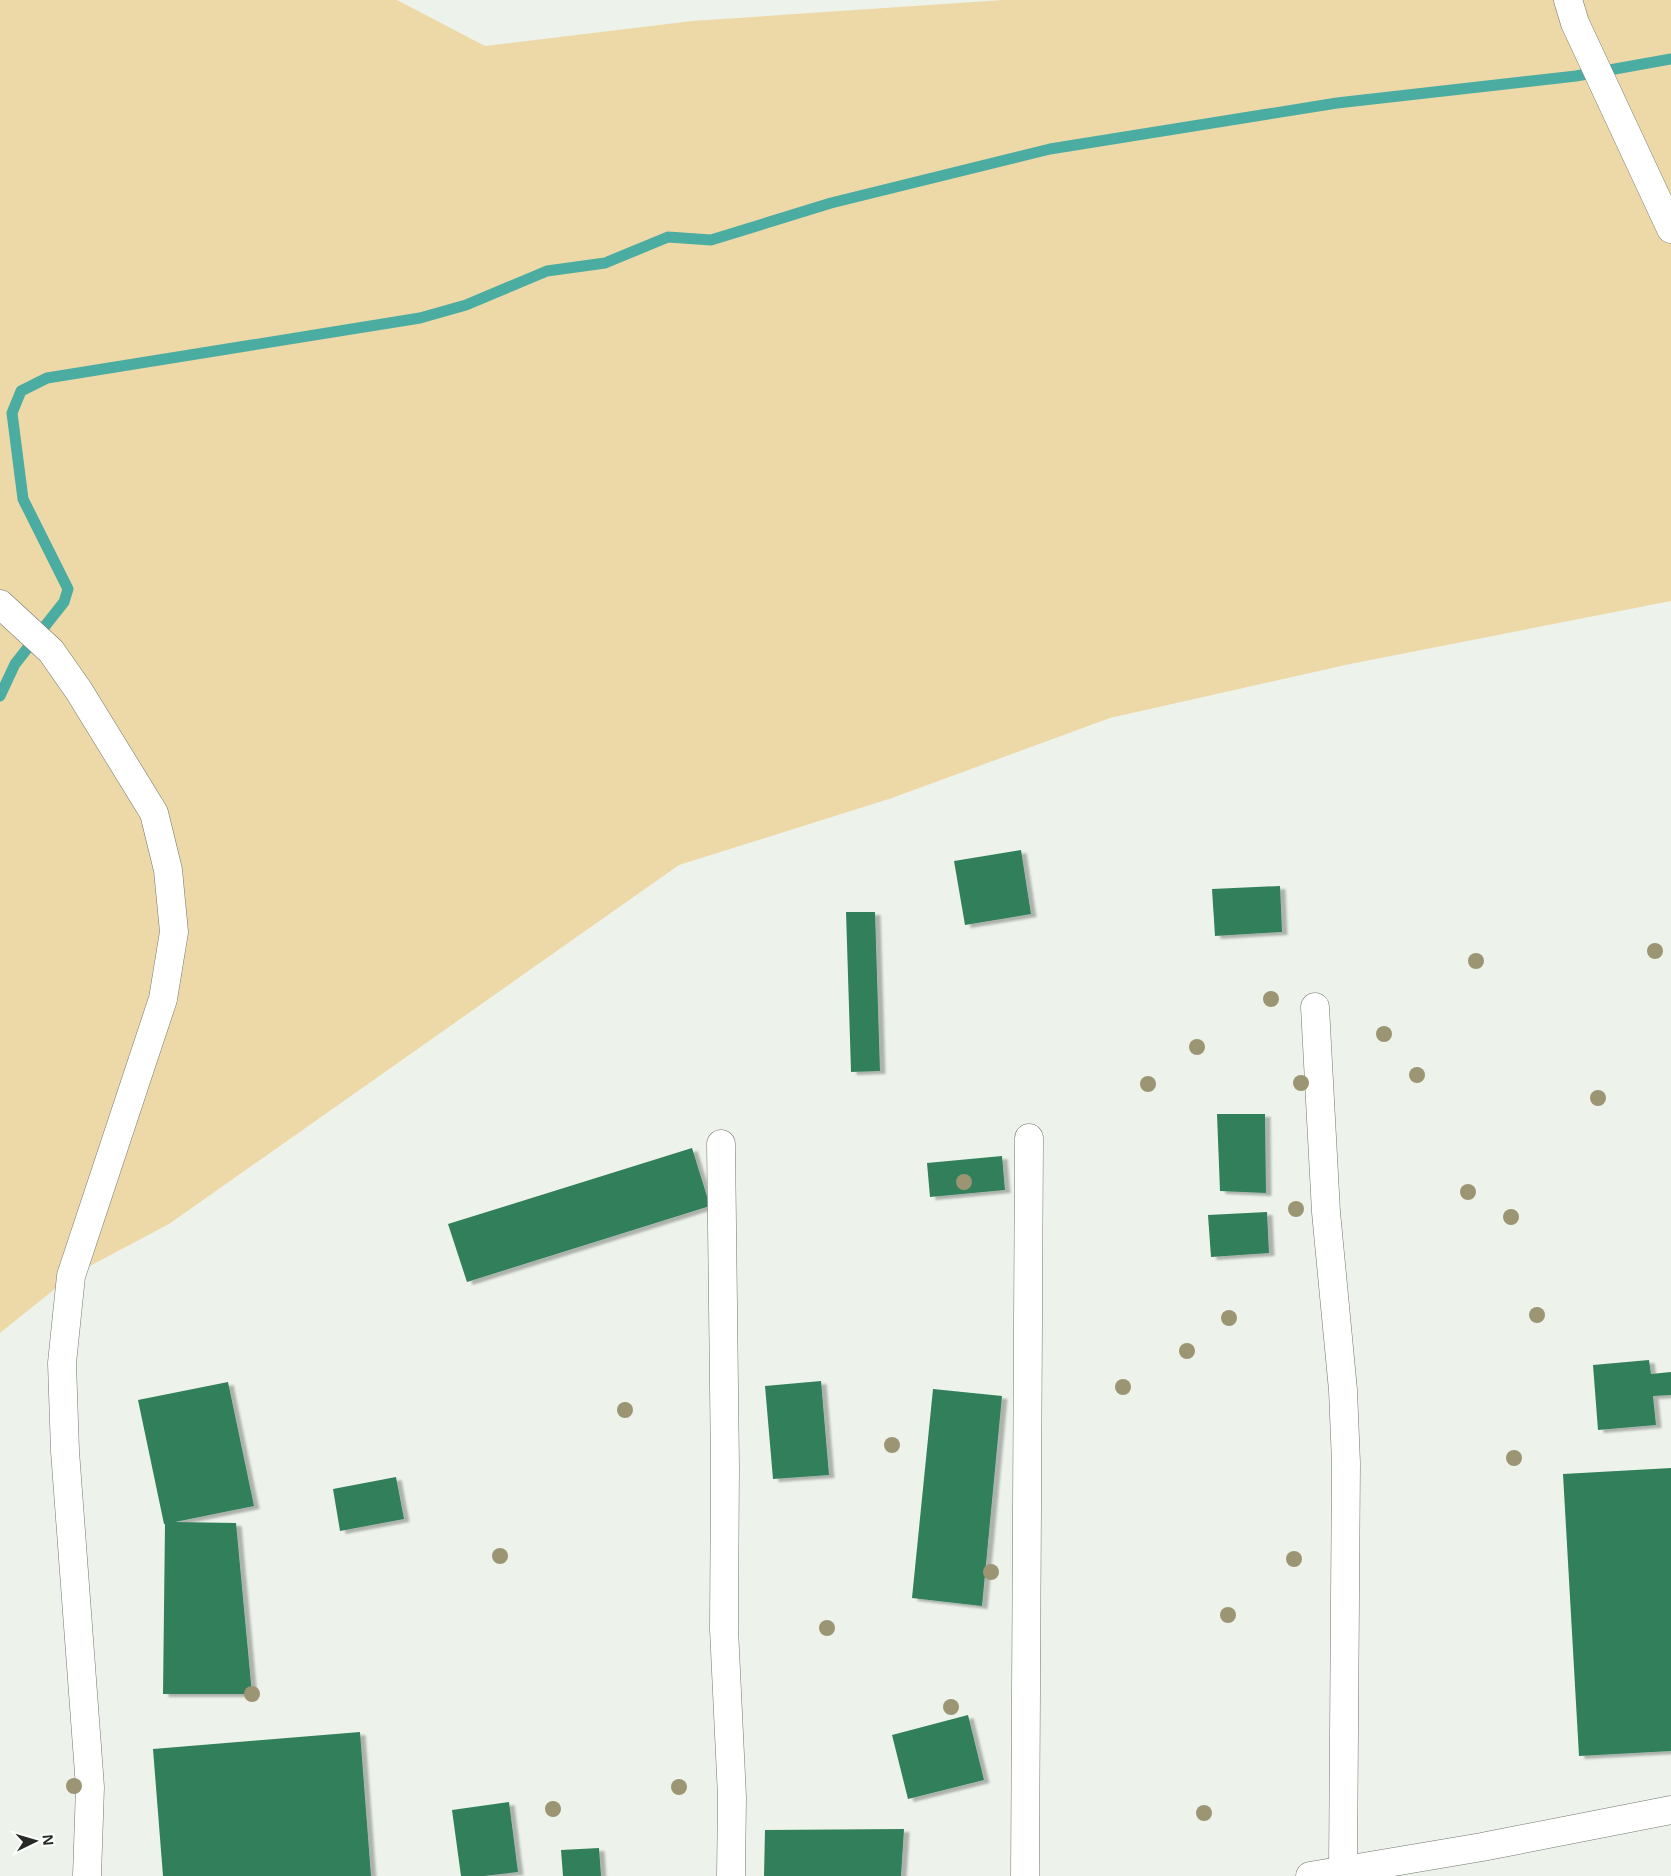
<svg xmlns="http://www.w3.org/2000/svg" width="1671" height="1876" font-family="'Open Sans',sans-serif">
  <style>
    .green { fill: #edd9a8 }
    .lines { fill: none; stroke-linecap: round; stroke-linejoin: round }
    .stream { stroke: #4bada1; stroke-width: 11 }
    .building { fill: #337f5b; filter: url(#shadow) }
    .minor-casing { stroke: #71766f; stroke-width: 29 }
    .minor { stroke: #fff; stroke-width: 28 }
    .tree { fill: #9c9573 }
  </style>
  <defs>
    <filter id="shadow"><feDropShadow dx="5.5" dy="3" stdDeviation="1" flood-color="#0004"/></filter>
  </defs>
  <rect width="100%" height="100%" fill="#edf3eb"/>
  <path class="green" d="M0,0H397L485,46L692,21L1003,0H1671V601L1350,664L1110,718L892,798L679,865L169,1224L71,1276L0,1333Z"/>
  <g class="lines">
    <path class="stream" d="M0,696L15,664L64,602L68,589L23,499L12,413L21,391L47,378L420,318L466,305L547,271L605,263L668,237L711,240L831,203L1050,149L1337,103L1576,76L1671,59"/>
  </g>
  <g class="building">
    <path d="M1021,850L1031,914L965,925L954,861Z"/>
    <path d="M1280,886L1282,932L1215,936L1212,889Z"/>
    <path d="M846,912H875L880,1071L851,1072Z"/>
    <path d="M1217,1114H1265L1266,1193L1220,1191Z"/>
    <path d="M692,1148L710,1206L467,1282L448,1224Z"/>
    <path d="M1002,1156L1005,1190L930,1197L927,1163Z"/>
    <path d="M1267,1212L1269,1253L1211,1257L1208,1215Z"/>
    <path d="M1649,1360L1651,1374L1671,1372V1395L1653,1396L1656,1425L1598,1430L1593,1365Z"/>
    <path d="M821,1381L829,1475L773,1479L765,1386Z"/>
    <path d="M228,1382L254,1506L175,1522L236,1523L252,1694H163L165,1524H164L138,1400Z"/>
    <path d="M933,1389L1002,1396L982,1606L912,1598Z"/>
    <path d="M1671,1468V1751L1579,1756L1563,1474Z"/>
    <path d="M396,1477L404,1519L340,1531L333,1489Z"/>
    <path d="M968,1715L984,1780L908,1799L892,1735Z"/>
    <path d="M360,1732L371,1876H163L153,1749Z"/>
    <path d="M509,1802L518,1872L484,1876H461L452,1810Z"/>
    <path d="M904,1829L901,1876H764L765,1830Z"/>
    <path d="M599,1848L601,1876H563L561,1850Z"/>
  </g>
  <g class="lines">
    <defs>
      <g id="minor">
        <path d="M1568,0L1575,23L1671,229"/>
        <path d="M0,604L51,651L79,691L154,813L168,870L174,932L163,999L71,1276L62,1363L65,1451L90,1787L87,1876"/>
        <path d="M1315,1007L1326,1212L1343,1390L1346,1463L1343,1870"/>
        <path d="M721,1144L725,1467L724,1629L732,1797L731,1876"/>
        <path d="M1025,1876L1029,1138"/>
        <path d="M1310,1876L1482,1847L1671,1810"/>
      </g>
    </defs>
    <use href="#minor" class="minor-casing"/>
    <use href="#minor" class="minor"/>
  </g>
  <g class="tree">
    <circle cx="1655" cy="951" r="8"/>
    <circle cx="1476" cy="961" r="8"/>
    <circle cx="1271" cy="999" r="8"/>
    <circle cx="1384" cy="1034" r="8"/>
    <circle cx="1197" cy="1047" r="8"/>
    <circle cx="1417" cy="1075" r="8"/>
    <circle cx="1301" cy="1083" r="8"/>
    <circle cx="1148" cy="1084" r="8"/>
    <circle cx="1598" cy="1098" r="8"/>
    <circle cx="964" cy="1182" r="8"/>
    <circle cx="1468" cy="1192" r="8"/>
    <circle cx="1296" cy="1209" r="8"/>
    <circle cx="1511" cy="1217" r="8"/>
    <circle cx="1537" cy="1315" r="8"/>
    <circle cx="1229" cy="1318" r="8"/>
    <circle cx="1187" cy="1351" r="8"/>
    <circle cx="1123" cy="1387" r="8"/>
    <circle cx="625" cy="1410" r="8"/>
    <circle cx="892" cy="1445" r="8"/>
    <circle cx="1514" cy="1458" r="8"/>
    <circle cx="500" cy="1556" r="8"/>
    <circle cx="1294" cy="1559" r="8"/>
    <circle cx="991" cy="1572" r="8"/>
    <circle cx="1228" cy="1615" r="8"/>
    <circle cx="827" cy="1628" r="8"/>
    <circle cx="252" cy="1694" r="8"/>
    <circle cx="951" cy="1707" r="8"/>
    <circle cx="74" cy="1786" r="8"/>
    <circle cx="679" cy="1787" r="8"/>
    <circle cx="553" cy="1809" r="8"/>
    <circle cx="1204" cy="1813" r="8"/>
  </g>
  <g transform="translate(35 1841) rotate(85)" stroke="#fcfffc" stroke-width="4" paint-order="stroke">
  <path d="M0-4L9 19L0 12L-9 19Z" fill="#272926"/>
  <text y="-8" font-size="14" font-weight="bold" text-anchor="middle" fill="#272926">N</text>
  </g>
</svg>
